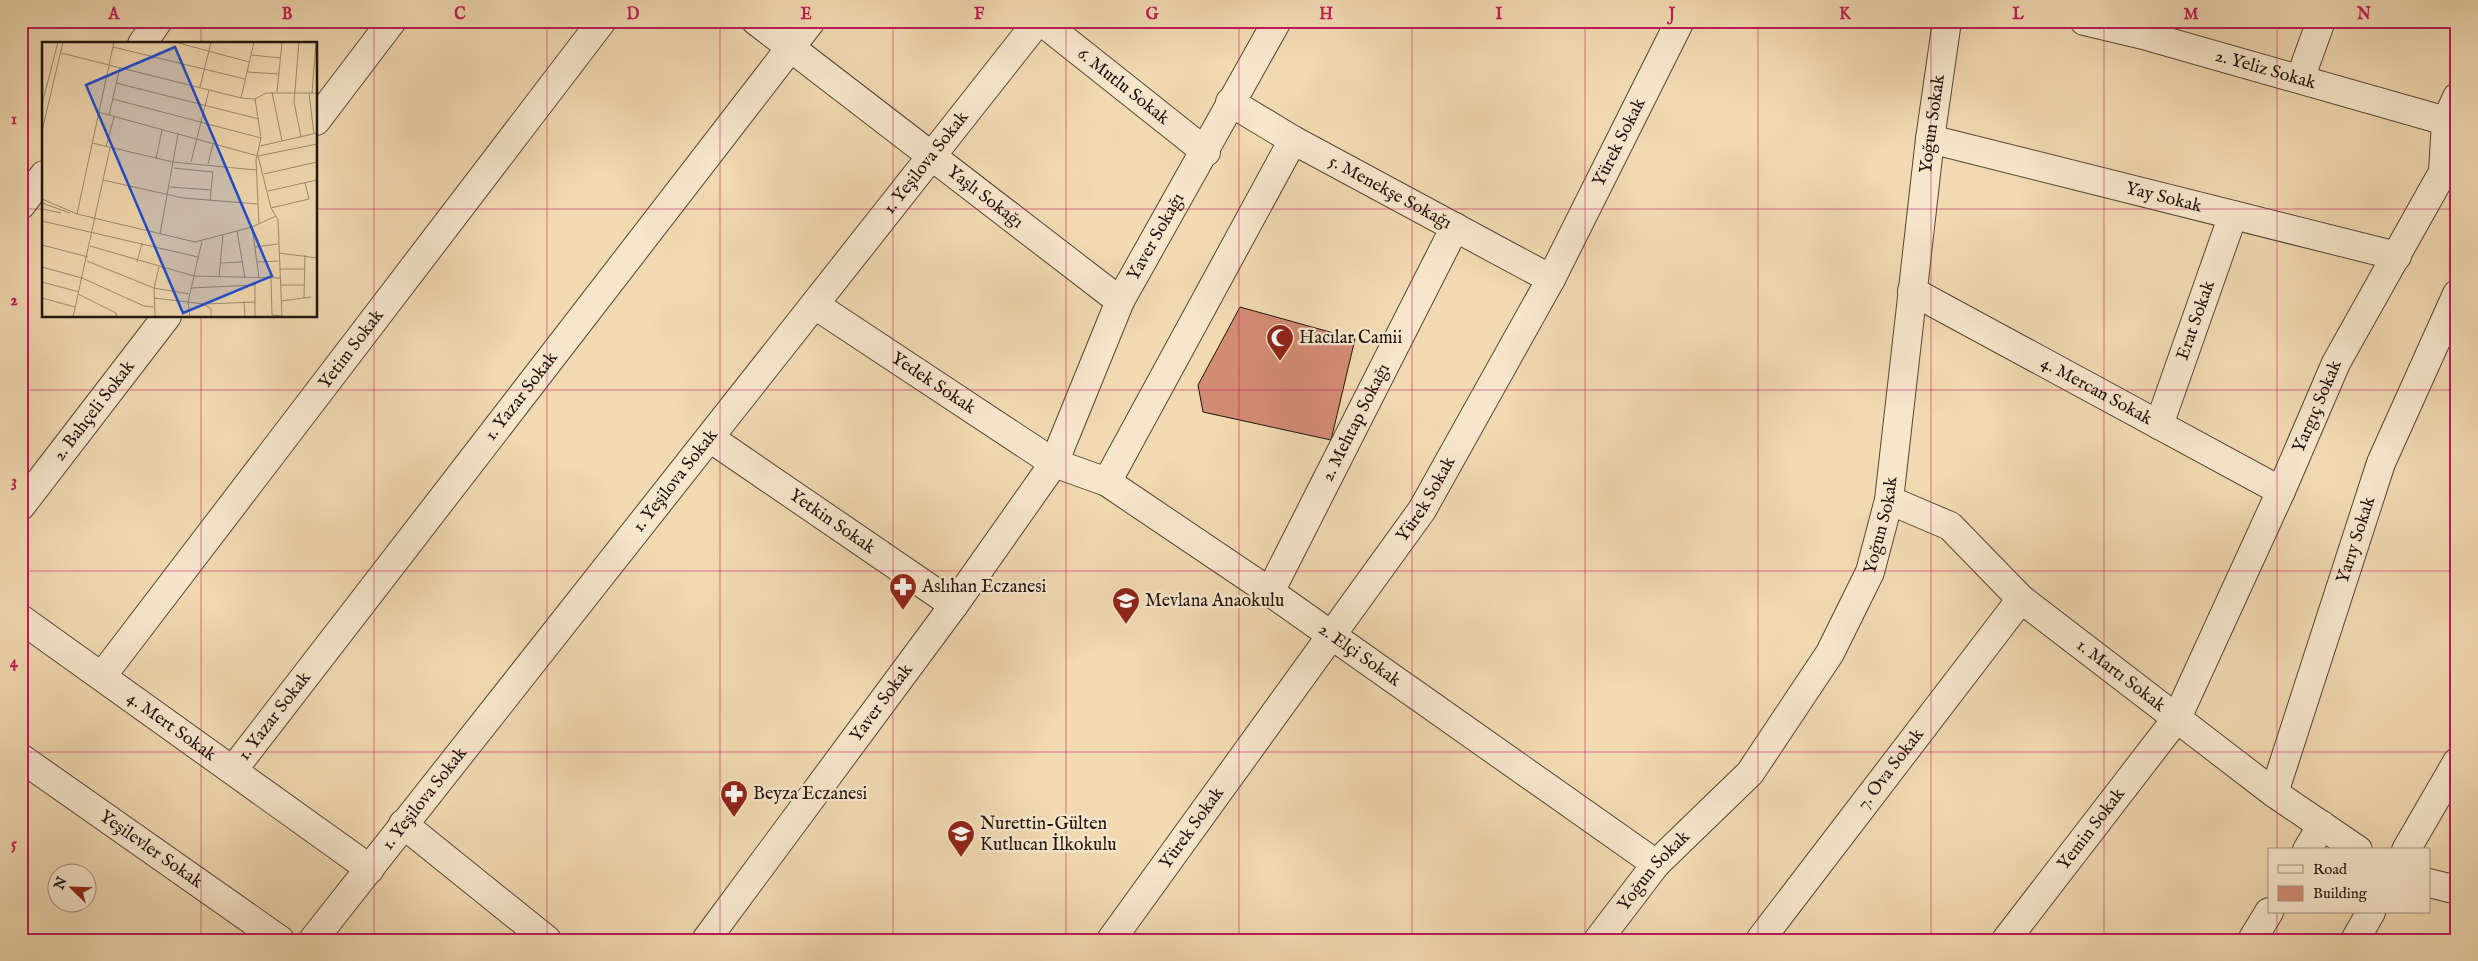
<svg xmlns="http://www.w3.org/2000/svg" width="2478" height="961" font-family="'IM FELL English',serif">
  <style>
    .building { fill: #d38c74; stroke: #1f150d }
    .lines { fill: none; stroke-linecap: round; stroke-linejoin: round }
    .minor-casing { stroke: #544636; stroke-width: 30 }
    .minor { stroke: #f6e6cc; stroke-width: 28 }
    .grid { fill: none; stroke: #c2185b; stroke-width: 1; stroke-opacity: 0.55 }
    .labels { text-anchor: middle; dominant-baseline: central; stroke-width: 4.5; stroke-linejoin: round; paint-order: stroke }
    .street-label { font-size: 18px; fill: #1f150d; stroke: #f6e6cc }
    .poi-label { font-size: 18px; fill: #1f150d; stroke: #f6e6cc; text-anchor: start }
    .inset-road { fill: none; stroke: #9d8b6f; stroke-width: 1 }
    .view { fill: #1d4ed8; fill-opacity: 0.15; stroke: #1d4ed8; stroke-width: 2.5 }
    .inset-edge { fill: none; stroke: #1f150d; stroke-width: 2.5 }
    .neatline { fill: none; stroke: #c2185b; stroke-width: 2 }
    .grid-label { font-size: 16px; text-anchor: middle; font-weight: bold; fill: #c2185b }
  </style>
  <rect width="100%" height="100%" fill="#f1d9b0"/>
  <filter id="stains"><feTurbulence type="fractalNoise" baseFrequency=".004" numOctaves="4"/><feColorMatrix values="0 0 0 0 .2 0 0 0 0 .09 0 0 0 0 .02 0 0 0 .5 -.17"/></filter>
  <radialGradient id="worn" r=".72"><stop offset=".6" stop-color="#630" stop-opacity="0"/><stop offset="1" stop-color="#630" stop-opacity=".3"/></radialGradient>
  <path class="building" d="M1240,307L1355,339L1331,440L1203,412L1198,385Z"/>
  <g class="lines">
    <defs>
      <g id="minor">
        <path id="s1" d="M756,21L1120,301"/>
        <path id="s2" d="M1041,21L1206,152"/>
        <path id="s3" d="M2084,21L2147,36L2446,121"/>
        <path d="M142,44L158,21"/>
        <path d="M2300,79L2321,21"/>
        <path id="s4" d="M1230,102L1293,140L1551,279"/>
        <path d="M316,121L392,21"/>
        <path id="s5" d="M1930,139L2397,256"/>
        <path d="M21,205L44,175"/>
        <path id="s6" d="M1912,291L2281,491"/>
        <path id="s7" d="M815,305L1054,463L1107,482L1270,592L1656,864"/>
        <path id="s8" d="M2159,425L2233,215"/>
        <path id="s9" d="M710,438L954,605"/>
        <path d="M1107,482L1293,140"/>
        <path id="s10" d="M1889,500L1950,526L2021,599L2274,793L2358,850"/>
        <path id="s11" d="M21,506L167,316"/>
        <path id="s12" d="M1270,592L1455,227"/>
        <path id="s13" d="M21,619L370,869"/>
        <path id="s14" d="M102,676L602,21"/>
        <path id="s15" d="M21,758L280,940"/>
        <path id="s16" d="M233,770L811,21"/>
        <path id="s17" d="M2274,793L2381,463L2457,294"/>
        <path d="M403,824L547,940"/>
        <path d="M2307,850L2322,825"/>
        <path d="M2406,850L2457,762"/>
        <path d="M2429,883L2457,890"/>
        <path id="s18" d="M313,940L1038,21"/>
        <path id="s19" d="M706,940L954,605L1054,463L1120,301L1277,21"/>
        <path id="s20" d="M1111,940L1422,510L1551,279L1680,21"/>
        <path id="s21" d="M1598,940L1656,864L1750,773L1830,653L1870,572L1889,500L1930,139L1947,21"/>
        <path id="s22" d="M1760,940L2021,599"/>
        <path id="s23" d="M2006,940L2177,718L2281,491L2336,363L2443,172L2446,121L2457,97"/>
        <path d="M2252,940L2269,912"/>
        <path d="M2355,940L2371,912"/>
      </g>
    </defs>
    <use href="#minor" class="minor-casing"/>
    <use href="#minor" class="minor"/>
  </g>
  <path class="grid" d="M201,21V44M374,21V940M547,21V940M720,21V940M893,21V940M1066,21V940M1239,21V940M1412,21V940M1585,21V940M1758,21V940M1931,21V940M2104,21V940M2277,21V850M21,209H44M316,209H2457M201,316V940M21,390H2457M21,571H2457M21,752H2457M2277,912V940"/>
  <defs>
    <symbol id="mosque-pin" viewBox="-11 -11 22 30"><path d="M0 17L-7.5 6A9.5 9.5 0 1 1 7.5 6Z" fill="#8f2418" stroke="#f6e6cc"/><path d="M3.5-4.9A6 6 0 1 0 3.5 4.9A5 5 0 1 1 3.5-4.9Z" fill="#fff"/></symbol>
    <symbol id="pharmacy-pin" viewBox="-11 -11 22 30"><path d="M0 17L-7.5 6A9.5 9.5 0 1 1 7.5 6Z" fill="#8f2418" stroke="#f6e6cc"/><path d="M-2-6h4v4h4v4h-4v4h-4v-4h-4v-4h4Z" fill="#fff"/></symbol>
    <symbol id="school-pin" viewBox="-11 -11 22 30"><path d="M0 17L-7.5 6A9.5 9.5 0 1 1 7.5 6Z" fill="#8f2418" stroke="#f6e6cc"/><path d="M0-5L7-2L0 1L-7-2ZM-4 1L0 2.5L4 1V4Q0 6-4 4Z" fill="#fff"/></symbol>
  </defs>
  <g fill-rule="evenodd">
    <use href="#mosque-pin" x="1264" y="322" width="32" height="43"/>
    <use href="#pharmacy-pin" x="887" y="571" width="32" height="43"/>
    <use href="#school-pin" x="1110" y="585" width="32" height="43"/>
    <use href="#pharmacy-pin" x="718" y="778" width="32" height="43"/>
    <use href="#school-pin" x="945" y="818" width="32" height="43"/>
  </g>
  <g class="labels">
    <g class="street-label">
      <text stroke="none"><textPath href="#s3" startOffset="188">2. Yeliz Sokak</textPath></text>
      <text stroke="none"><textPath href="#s2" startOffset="105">6. Mutlu Sokak</textPath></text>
      <text stroke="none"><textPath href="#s21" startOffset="914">Yoğun Sokak</textPath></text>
      <text stroke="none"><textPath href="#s20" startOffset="948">Yürek Sokak</textPath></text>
      <text stroke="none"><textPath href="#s18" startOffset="990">1. Yeşilova Sokak</textPath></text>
      <text stroke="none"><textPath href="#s4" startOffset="184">5. Menekşe Sokağı</textPath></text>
      <text stroke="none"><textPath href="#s1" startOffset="289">Yaşlı Sokağı</textPath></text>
      <text stroke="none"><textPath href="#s5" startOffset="241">Yay Sokak</textPath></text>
      <text stroke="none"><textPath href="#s19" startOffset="839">Yaver Sokağı</textPath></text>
      <text stroke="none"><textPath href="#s8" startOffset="111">Erat Sokak</textPath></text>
      <text stroke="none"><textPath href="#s14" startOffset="411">Yetim Sokak</textPath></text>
      <text stroke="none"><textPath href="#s7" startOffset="142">Yedek Sokak</textPath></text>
      <text stroke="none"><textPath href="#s6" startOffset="210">4. Mercan Sokak</textPath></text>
      <text stroke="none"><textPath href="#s16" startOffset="472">1. Yazar Sokak</textPath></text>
      <text stroke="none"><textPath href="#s23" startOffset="622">Yargıç Sokak</textPath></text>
      <text stroke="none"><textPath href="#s11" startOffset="120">2. Bahçeli Sokak</textPath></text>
      <text stroke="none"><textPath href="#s12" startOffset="190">2. Mehtap Sokağı</textPath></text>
      <text stroke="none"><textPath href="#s18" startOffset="585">1. Yeşilova Sokak</textPath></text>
      <text stroke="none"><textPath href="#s20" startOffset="542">Yürek Sokak</textPath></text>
      <text stroke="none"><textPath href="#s9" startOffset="148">Yetkin Sokak</textPath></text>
      <text stroke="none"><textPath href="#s21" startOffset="509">Yoğun Sokak</textPath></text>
      <text stroke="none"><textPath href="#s17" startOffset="266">Yarıy Sokak</textPath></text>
      <text stroke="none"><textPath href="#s7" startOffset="649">2. Elçi Sokak</textPath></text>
      <text stroke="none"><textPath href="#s10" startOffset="294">1. Martı Sokak</textPath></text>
      <text stroke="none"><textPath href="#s19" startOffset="295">Yaver Sokak</textPath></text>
      <text stroke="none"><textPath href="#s16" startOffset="68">1. Yazar Sokak</textPath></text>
      <text stroke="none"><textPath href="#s13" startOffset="185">4. Mert Sokak</textPath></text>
      <text stroke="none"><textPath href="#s22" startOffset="215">7. Ova Sokak</textPath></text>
      <text stroke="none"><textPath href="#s18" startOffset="180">1. Yeşilova Sokak</textPath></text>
      <text stroke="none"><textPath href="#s20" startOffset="138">Yürek Sokak</textPath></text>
      <text stroke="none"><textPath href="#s23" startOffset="140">Yemin Sokak</textPath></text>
      <text stroke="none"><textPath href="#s15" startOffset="159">Yeşilevler Sokak</textPath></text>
      <text stroke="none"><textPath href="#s21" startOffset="89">Yoğun Sokak</textPath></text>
    </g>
    <g class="poi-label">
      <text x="1299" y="338">Hacılar Camii</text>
      <text x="922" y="587">Aslıhan Eczanesi</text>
      <text x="1145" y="601">Mevlana Anaokulu</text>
      <text x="753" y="794">Beyza Eczanesi</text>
      <text x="980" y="824">Nurettin-Gülten<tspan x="980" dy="21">Kutlucan İlkokulu</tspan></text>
    </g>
  </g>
  <g transform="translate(42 42)">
    <rect width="275" height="275" fill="#f1d9b0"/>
    <path class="inset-road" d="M72,0L35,172L153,200L210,185L234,174M133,0L207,20M257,0L252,60L259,95M71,5L203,37M19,11L199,56L213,57L224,51H275M209,13L239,16M205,30L237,32M74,41L217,77M158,45L169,0M230,50L240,99M235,50L240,0M267,51L272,92M270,51L274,0M199,56L212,0M71,57L219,96M213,57L219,96L214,118L217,182M0,62L16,0M56,70L216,114L275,102M67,73L78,25M0,89L21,0M50,101L131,120L214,128M218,104L275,91M64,105L72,75M216,114L229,166L236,178L240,275M114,117L120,88M149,120L167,48M166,122L171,102M132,126L170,130M222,132L275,120M61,138L141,156L216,162M128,145L169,148M226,149L275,138M0,157L35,172M168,159L171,129M0,161L28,171M229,166L267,157L263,141M0,167L19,171M0,179L156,215M210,185L217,235M195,189L203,236M118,192L136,92M0,203L46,215M48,204L152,234L238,236M213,205L236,202M237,211L275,216M45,219L112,246L147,252M95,220L100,201M215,220L236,219M178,221L200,220M0,225L40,236L102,264L111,265M237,227H263M177,235L181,193M229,236L230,273L240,274M0,240L37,250M213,241V275M238,243H262M149,246L213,243M36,252L74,271L75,275M0,256L33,265M112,256L162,262L213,260M262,256L263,213M202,259L203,275M239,259L269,255M162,262L169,267V275M31,275L68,106M113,275L112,246L117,225M148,275L146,260L160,199"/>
    <path class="view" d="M133,5L230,234L141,271L44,43Z"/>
    <rect width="275" height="275" class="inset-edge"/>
  </g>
  <rect width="2478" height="961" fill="none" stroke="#f1d9b0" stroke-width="55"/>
  <rect x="2268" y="848" width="162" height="65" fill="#f6e6cc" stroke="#a09280"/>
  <rect x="2278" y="865" width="25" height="8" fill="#f6e6cc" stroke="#a09280"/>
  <text x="2313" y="874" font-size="15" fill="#1f150d">Road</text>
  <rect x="2278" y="886" width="25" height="15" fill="#d38c74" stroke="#a09280"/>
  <text x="2313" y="898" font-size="15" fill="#1f150d">Building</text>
  <g transform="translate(72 888) rotate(293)"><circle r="24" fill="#f6e6cc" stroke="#a09280"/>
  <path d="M0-4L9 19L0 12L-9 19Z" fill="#8f2418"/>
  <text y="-8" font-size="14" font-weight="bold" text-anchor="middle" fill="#1f150d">N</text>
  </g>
  <rect x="28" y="28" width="2422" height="906" class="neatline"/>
  <g class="grid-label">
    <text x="114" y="19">A</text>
    <text x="287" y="19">B</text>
    <text x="460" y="19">C</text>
    <text x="633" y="19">D</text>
    <text x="806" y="19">E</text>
    <text x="979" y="19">F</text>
    <text x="1152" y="19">G</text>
    <text x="1326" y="19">H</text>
    <text x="1499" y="19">I</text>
    <text x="1672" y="19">J</text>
    <text x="1845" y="19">K</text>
    <text x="2018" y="19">L</text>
    <text x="2191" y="19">M</text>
    <text x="2364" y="19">N</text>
    <text x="14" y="124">1</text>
    <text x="14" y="305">2</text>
    <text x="14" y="486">3</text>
    <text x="14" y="667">4</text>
    <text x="14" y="849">5</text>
  </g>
  <rect width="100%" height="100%" filter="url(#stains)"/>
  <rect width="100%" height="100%" fill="url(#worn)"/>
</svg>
